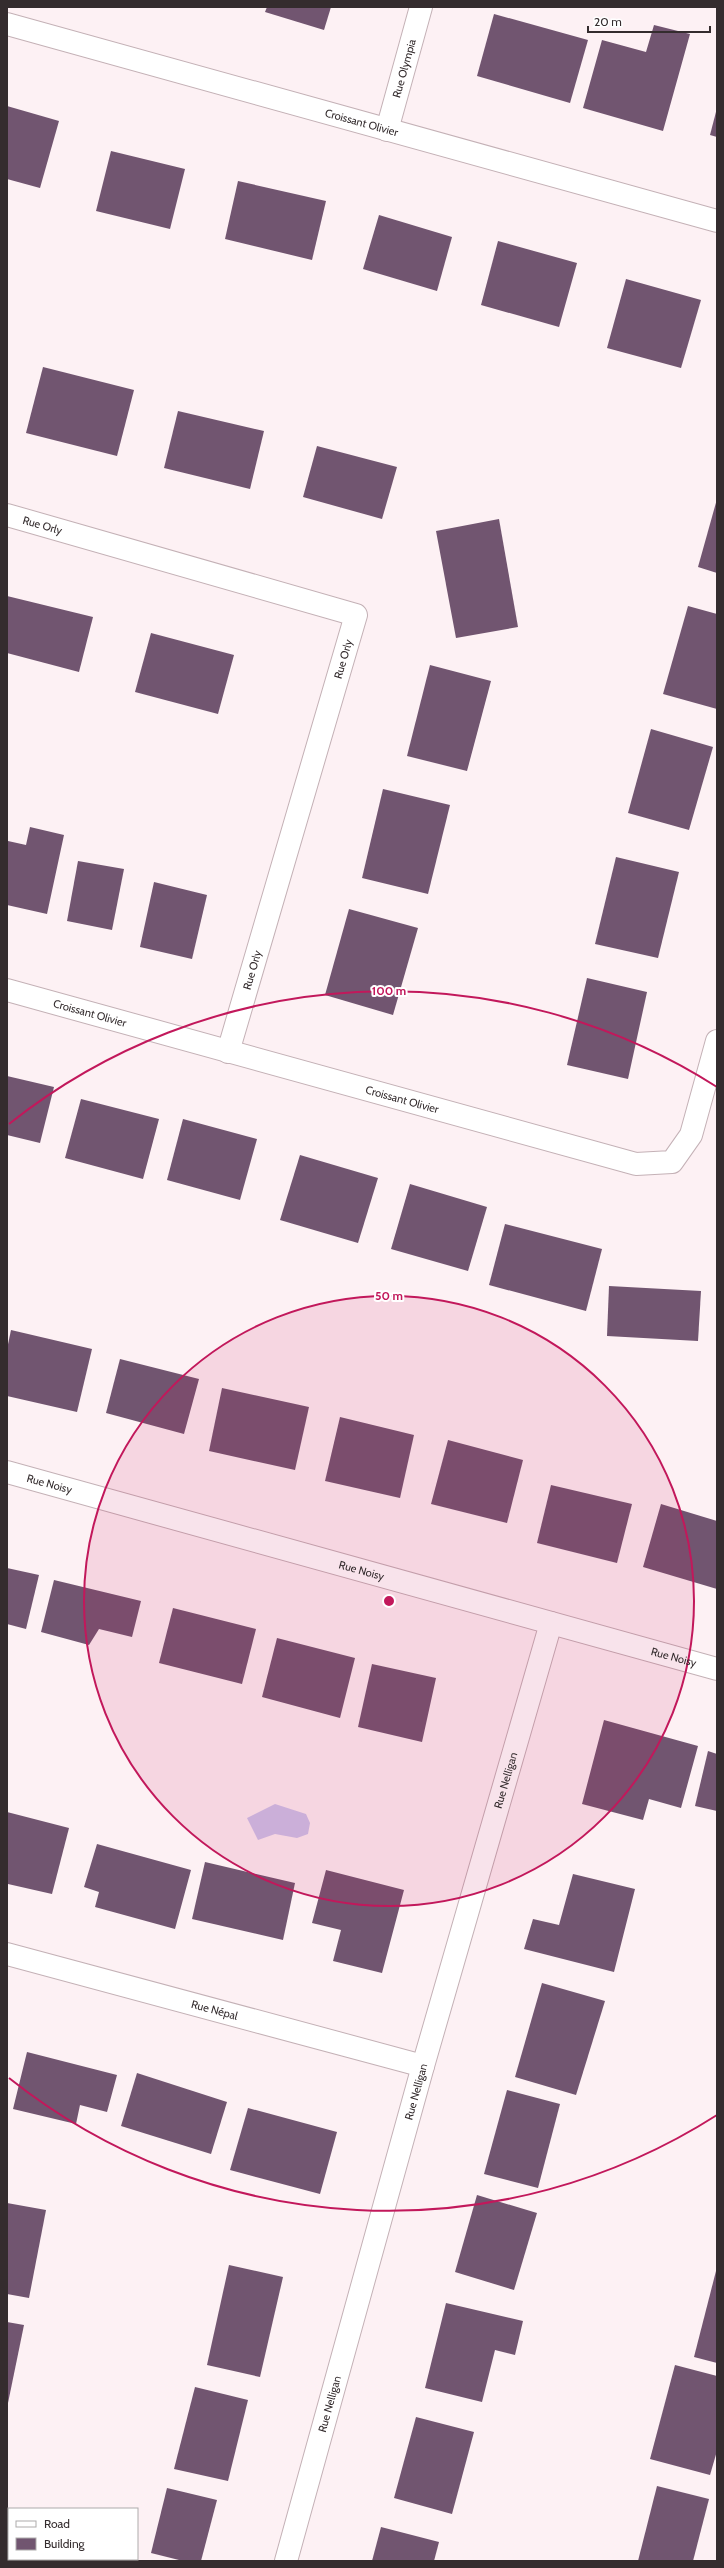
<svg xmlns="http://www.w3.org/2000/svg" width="724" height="2568" font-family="Cabin,sans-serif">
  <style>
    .water { fill: #ccc4eb }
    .building { fill: #715570 }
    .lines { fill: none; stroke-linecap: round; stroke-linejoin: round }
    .street-casing { stroke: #c4b1b6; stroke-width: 24 }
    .street { stroke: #fff; stroke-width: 22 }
    .ring { fill: none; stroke: #c2185b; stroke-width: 2 }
    .labels { text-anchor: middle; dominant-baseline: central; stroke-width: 4; stroke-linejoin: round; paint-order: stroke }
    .street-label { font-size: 11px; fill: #342c2e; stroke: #fff }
    .centre { fill: #c2185b; stroke: #fff; stroke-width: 2 }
    .ring-label { font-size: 12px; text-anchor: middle; font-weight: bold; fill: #c2185b; stroke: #fff; stroke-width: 4; stroke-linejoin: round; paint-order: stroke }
  </style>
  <rect width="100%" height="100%" fill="#fdf1f4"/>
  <path class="water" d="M275,1804L306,1814L310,1823L308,1834L297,1838L275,1834L258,1840L247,1818Z"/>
  <g class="building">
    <path d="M267,7H331L324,30L265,12Z"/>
    <path d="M494,14L588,40L570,103L477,76Z"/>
    <path d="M654,25L690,34L663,131L583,108L602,40L646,52Z"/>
    <path d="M7,106L59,121L40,188L7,179Z"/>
    <path d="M717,108V137L710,135Z"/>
    <path d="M111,151L185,169L170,229L96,211Z"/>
    <path d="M238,181L326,201L312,260L225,239Z"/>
    <path d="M379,215L452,237L437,291L363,269Z"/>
    <path d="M498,241L577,263L559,327L481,305Z"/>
    <path d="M626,279L701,300L681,368L607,348Z"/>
    <path d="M43,367L134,390L117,456L26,433Z"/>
    <path d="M178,411L264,431L250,489L164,468Z"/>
    <path d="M317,446L397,467L382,519L303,497Z"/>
    <path d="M717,499V573L698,567Z"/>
    <path d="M499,519L518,627L456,638L436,531Z"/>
    <path d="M7,596L93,617L79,672L7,653Z"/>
    <path d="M688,606L717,614V709L663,694Z"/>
    <path d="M151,633L234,655L218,714L135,692Z"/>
    <path d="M430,665L491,681L467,771L407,756Z"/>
    <path d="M651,729L713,747L689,830L628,813Z"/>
    <path d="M383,789L450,805L428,894L362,878Z"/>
    <path d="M30,827L64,835L47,914L7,905L8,841L26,845Z"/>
    <path d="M616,857L679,872L658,958L595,944Z"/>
    <path d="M78,861L124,869L112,930L67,921Z"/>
    <path d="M154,882L207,895L192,959L140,947Z"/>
    <path d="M349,909L418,928L393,1015L325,995Z"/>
    <path d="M587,978L647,992L628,1079L567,1065Z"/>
    <path d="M7,1076L54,1087L40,1143L7,1135Z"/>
    <path d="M81,1099L159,1119L143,1179L65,1158Z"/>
    <path d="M183,1119L257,1139L240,1200L167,1180Z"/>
    <path d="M300,1155L378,1178L358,1243L280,1220Z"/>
    <path d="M410,1184L487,1207L468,1271L391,1249Z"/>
    <path d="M505,1224L602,1249L586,1311L489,1285Z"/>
    <path d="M609,1286L701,1291L698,1341L607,1336Z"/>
    <path d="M11,1330L92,1349L77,1412L7,1396V1349Z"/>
    <path d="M120,1359L199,1379L184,1434L106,1413Z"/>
    <path d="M222,1388L309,1407L295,1470L209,1451Z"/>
    <path d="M340,1417L414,1435L400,1498L325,1481Z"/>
    <path d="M448,1440L523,1460L507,1523L431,1504Z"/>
    <path d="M551,1485L632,1504L617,1563L537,1543Z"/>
    <path d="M661,1504L717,1521V1589L643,1567Z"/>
    <path d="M7,1568L39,1575L26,1629L7,1624Z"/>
    <path d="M54,1580L141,1601L132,1637L99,1629L89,1645L41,1632Z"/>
    <path d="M173,1608L256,1629L242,1684L159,1663Z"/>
    <path d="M277,1638L355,1658L340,1718L262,1697Z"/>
    <path d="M372,1664L436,1678L422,1742L358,1727Z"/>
    <path d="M604,1720L698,1746L681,1808L649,1799L643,1820L582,1804Z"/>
    <path d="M708,1751L717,1754V1811L695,1806Z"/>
    <path d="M7,1812L69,1828L52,1894L8,1884Z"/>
    <path d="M97,1844L191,1870L175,1929L95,1907L99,1892L84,1887Z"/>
    <path d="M205,1862L295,1883L283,1940L192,1919Z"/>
    <path d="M326,1870L404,1890L382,1973L333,1961L341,1930L312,1923Z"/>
    <path d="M573,1874L635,1889L614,1972L524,1949L533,1919L559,1925Z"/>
    <path d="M542,1983L605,2001L576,2095L515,2077Z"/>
    <path d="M27,2052L117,2075L107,2112L80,2105L76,2124L13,2109Z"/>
    <path d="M137,2073L227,2102L211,2154L121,2126Z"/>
    <path d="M507,2090L560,2104L538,2188L484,2174Z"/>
    <path d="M248,2108L337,2132L320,2194L230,2170Z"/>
    <path d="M477,2195L537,2213L514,2290L455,2272Z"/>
    <path d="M7,2203L46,2210L29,2298L7,2294Z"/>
    <path d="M229,2265L283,2277L260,2377L207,2365Z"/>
    <path d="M716,2271H717V2363L694,2357Z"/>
    <path d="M446,2303L523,2321L515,2355L495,2350L482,2402L425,2388Z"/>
    <path d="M7,2322L24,2325L8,2403H7Z"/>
    <path d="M675,2365L717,2376V2451L710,2475L650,2459Z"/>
    <path d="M195,2387L248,2400L228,2481L174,2469Z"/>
    <path d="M416,2417L474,2432L452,2514L394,2498Z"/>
    <path d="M657,2486L709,2499L693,2561H638Z"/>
    <path d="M167,2488L217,2500L201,2561H183L151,2553Z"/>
    <path d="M381,2527L439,2542L434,2561H372Z"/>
  </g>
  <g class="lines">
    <defs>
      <g id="street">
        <path id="s1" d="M7,24L717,221"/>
        <path id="s2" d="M387,130L421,7"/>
        <path id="s3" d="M7,515L356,615L228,1052"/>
        <path id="s4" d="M7,990L636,1164L672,1162L691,1135L717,1041"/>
        <path id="s5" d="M7,1472L717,1669"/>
        <path id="s6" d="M7,1954L423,2066"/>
        <path id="s7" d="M286,2561L423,2066L551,1623"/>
      </g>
    </defs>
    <use href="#street" class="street-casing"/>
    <use href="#street" class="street"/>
  </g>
  <circle cx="389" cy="1601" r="305" fill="#c2185b" fill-opacity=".12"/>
  <g class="ring">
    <circle cx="389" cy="1601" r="305"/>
    <path d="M717 2115A610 610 0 0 1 9 2078M9 1124A610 610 0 0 1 717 1087"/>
  </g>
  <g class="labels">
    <g class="street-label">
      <text stroke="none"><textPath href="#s2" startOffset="64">Rue Olympia</textPath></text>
      <text stroke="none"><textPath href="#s1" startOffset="368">Croissant Olivier</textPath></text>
      <text stroke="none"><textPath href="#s3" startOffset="37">Rue Orly</textPath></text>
      <text transform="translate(343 659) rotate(-74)">Rue Orly</text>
      <text transform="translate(252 970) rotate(-74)">Rue Orly</text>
      <text stroke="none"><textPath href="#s4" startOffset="86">Croissant Olivier</textPath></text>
      <text stroke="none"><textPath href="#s4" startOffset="410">Croissant Olivier</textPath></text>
      <text stroke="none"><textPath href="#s5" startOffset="44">Rue Noisy</textPath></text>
      <text stroke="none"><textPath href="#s5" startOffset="368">Rue Noisy</textPath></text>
      <text stroke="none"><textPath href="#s5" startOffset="692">Rue Noisy</textPath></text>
      <text stroke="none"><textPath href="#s7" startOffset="811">Rue Nelligan</textPath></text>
      <text stroke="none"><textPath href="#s6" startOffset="215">Rue Népal</textPath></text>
      <text stroke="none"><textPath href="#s7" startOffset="487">Rue Nelligan</textPath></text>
      <text stroke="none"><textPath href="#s7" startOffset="163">Rue Nelligan</textPath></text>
    </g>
  </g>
  <circle cx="389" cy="1601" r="6" class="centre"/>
  <g class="ring-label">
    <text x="389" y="995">100 m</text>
    <text x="389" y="1300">50 m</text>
  </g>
  <rect width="724" height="2568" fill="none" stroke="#342c2e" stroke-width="16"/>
  <rect x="8" y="2508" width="130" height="52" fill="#ffffff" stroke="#aeabab"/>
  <rect x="16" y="2521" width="20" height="6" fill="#ffffff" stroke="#aeabab"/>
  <text x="44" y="2528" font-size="12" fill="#342c2e">Road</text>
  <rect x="16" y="2538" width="20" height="12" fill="#715570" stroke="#aeabab"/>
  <text x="44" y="2548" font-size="12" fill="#342c2e">Building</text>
  <path d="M588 26v6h122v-6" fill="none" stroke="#342c2e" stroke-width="2"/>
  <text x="594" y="26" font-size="12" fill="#342c2e" stroke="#ffffff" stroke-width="3" paint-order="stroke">20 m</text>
</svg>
